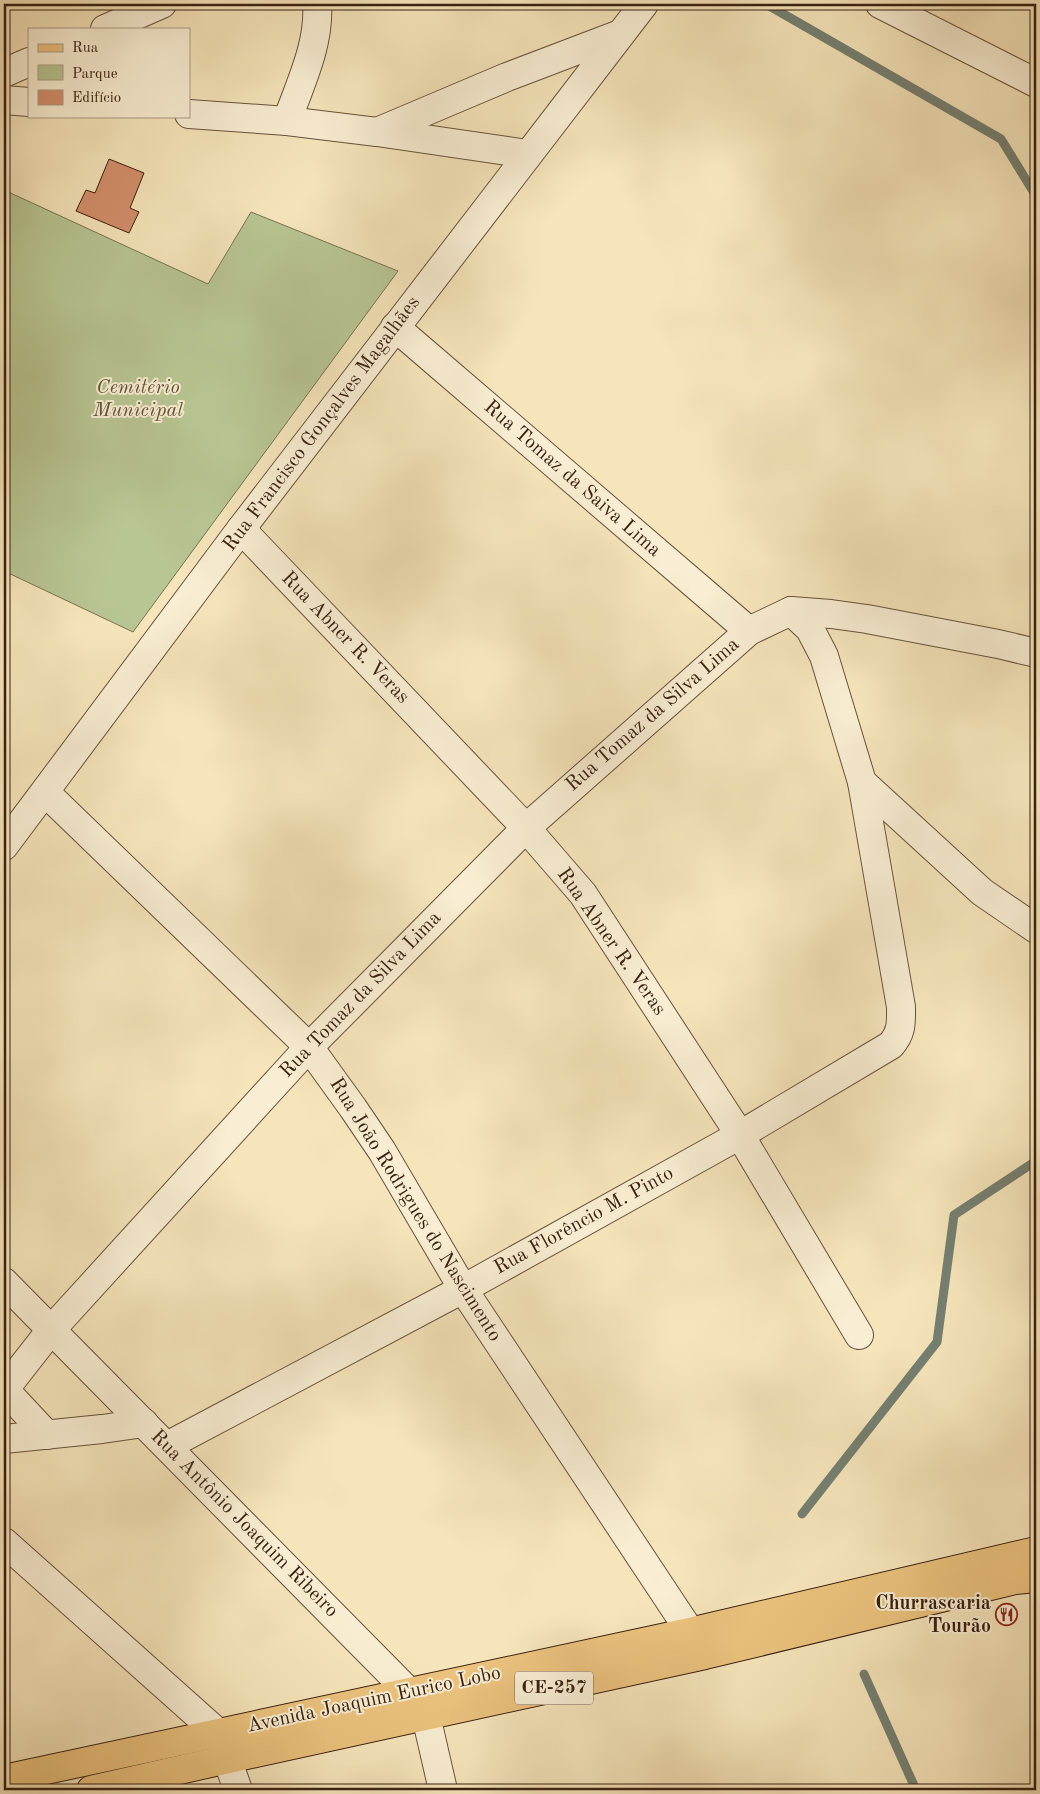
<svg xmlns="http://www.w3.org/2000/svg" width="1040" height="1794" font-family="'Old Standard TT',serif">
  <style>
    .green { fill: #b8c693; stroke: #787452 }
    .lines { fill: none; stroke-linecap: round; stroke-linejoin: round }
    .stream { stroke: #758072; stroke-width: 9 }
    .building { fill: #d38f6c; stroke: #382111 }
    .minor-casing { stroke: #68523c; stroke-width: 30 }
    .major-casing { stroke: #382111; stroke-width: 30 }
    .minor { stroke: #f9eed3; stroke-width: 28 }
    .major { stroke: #ebc27e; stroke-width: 28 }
    .labels { text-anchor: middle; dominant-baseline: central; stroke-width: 4; stroke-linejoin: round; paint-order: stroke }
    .shield { fill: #f9eed3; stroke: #725e4b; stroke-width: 1 }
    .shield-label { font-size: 19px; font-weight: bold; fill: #382111 }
    .park-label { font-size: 20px; font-style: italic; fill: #5e5338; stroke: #f9eed3 }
    .street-label { font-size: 20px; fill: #382111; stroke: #f9eed3 }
    .poi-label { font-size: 20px; font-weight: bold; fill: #382111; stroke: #f9eed3; text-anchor: end }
  </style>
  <rect width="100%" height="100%" fill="#f6e5bb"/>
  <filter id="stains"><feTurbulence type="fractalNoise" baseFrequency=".004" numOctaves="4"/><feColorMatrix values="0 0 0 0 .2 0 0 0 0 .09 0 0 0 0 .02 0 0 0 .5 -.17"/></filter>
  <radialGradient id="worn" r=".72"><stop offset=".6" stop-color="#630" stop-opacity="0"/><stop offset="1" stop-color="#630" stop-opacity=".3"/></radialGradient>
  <path class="green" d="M4,190L208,284L251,212L398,271L133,632L4,571Z"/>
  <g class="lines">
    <g class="stream">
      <path d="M766,4L1001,139L1036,196"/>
      <path d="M802,1514L937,1342L954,1215L1036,1161"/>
      <path d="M864,1674L916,1790"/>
    </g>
  </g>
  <path class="building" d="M109,159L144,173L130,208L139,212L129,233L76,211L86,190L95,193Z"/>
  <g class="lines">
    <defs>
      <g id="minor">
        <path d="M880,4L1036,83"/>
        <path d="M105,29L162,4"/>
        <path d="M4,73L29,62"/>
        <path d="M4,100L29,102"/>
        <path d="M189,114L287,121L377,132L528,154"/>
        <path d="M287,121C300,84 320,44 317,4"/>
        <path d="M377,132L507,77L620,34"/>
        <path d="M395,327L749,631"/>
        <path d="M241,529L526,828L583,894L740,1135L859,1335"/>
        <path d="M862,782L982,892L1036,929"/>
        <path d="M45,792L309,1047L353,1108L382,1151L463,1289L703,1651"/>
        <path d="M4,846L241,529L644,4"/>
        <path d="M4,1282L409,1692L426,1716L443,1790"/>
        <path d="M4,1389L47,1435"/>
        <path d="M4,1390L51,1330L309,1047L526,828L749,631L791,611L831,614L867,619L998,644L1036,653"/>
        <path d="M4,1439L102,1429L144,1423"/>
        <path d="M167,1446L463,1289L740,1135L891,1045C902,1032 901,1023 901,1007L862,782L824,656L810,629L791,611"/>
        <path d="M4,1542L218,1733L238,1790"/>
      </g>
      <g id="major">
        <path d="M4,1779L690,1632L1036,1551"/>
        <path d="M91,1790L228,1759L705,1655L1015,1580L1036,1578"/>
      </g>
    </defs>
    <use href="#minor" class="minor-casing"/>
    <use href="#major" class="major-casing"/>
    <use href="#minor" class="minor"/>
    <use href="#major" class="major"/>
  </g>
  <defs>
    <symbol id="restaurant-ring" viewBox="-11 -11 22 22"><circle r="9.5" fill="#f9eed3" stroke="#8f2418" stroke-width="1.5"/><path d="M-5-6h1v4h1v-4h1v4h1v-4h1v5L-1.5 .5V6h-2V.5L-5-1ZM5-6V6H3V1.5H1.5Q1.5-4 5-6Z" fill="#8f2418"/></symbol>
  </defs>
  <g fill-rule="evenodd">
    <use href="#restaurant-ring" x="994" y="1602" width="25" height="25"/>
  </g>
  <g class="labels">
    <rect class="shield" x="515" y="1671.5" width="78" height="33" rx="4"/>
    <g class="shield-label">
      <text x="554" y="1688">CE-257</text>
    </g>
    <g class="park-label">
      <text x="138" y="388">Cemitério<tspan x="138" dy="23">Municipal</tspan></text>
    </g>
    <g class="street-label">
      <text transform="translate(322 424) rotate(-53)">Rua Francisco Gonçalves Magalhães</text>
      <text transform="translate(572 479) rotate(41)">Rua Tomaz da Saiva Lima</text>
      <text transform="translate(345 638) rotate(46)">Rua Abner R. Veras</text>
      <text transform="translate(653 715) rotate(-41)">Rua Tomaz da Silva Lima</text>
      <text transform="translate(611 942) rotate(55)">Rua Abner R. Veras</text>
      <text transform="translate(361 995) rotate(-46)">Rua Tomaz da Silva Lima</text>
      <text transform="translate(415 1210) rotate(58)">Rua João Rodrigues do Nascimento</text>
      <text transform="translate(584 1221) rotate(-29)">Rua Florêncio M. Pinto</text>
      <text transform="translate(244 1524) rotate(45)">Rua Antônio Joaquim Ribeiro</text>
      <text transform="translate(374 1700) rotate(-12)">Avenida Joaquim Eurico Lobo</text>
    </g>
    <g class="poi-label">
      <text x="991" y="1604">Churrascaria<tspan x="991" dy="23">Tourão</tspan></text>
    </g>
  </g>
  <rect width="1040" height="1794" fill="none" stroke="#f6e5bb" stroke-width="20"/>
  <rect x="5" y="5" width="1030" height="1784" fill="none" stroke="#382111" stroke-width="2.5"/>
  <rect x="10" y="10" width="1020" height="1774" fill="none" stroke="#382111"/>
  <rect x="28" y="28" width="162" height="90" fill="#f9eed3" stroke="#ac9c85"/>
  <rect x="38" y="44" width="25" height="8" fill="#ebc27e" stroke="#ac9c85"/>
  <text x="72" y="52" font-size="15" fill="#382111">Rua</text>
  <rect x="38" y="65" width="25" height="15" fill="#b8c693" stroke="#ac9c85"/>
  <text x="72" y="78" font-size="15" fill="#382111">Parque</text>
  <rect x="38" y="90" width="25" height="15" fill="#d38f6c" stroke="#ac9c85"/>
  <text x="72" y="102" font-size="15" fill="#382111">Edifício</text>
  <rect width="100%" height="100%" filter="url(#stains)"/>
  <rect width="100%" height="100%" fill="url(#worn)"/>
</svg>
